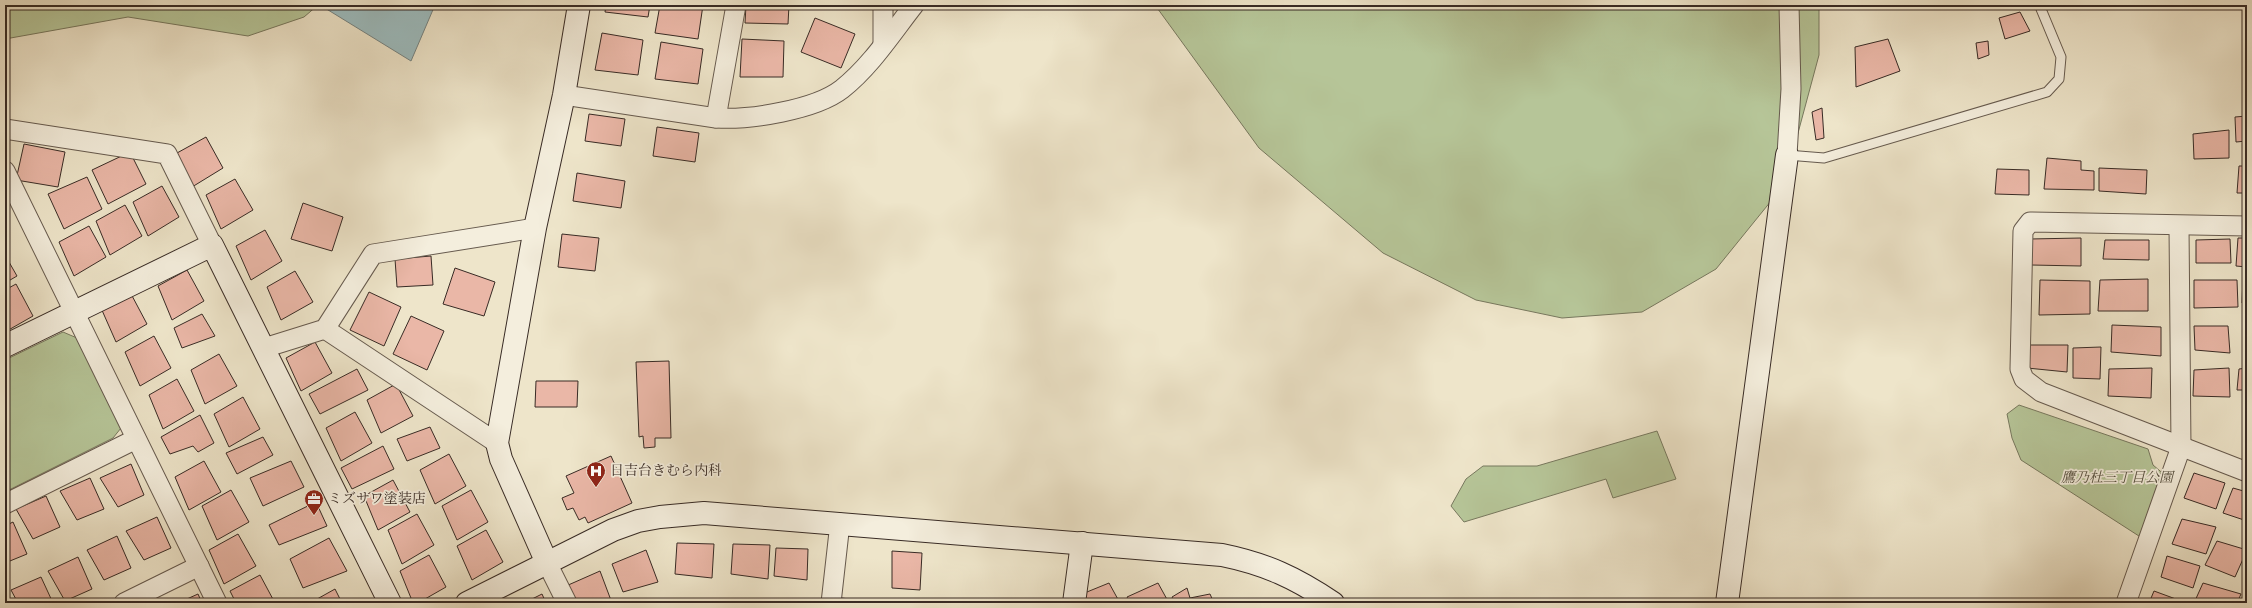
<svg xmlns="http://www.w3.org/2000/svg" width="2252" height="608" font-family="'Old Standard TT','Noto Serif JP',serif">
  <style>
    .green { fill: #b6c598; stroke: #77785e }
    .water { fill: #9dbdc0; stroke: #758382 }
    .building { fill: #eab7a7; stroke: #382b25 }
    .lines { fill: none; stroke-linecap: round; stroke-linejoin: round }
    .lane-casing { stroke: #665a4e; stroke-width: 11 }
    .street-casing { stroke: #665a4e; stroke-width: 21 }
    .secondary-casing { stroke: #382b25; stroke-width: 24 }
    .lane { stroke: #f4eedd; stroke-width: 9 }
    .street { stroke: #f4eedd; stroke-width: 19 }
    .secondary { stroke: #f4eedd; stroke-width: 22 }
    .labels { text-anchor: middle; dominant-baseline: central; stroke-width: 3.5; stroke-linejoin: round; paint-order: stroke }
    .poi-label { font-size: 14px; fill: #382b25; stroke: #f4eedd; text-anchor: start }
    .park-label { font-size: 14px; font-style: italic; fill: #585242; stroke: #f4eedd }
  </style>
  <rect width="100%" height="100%" fill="#eee5ca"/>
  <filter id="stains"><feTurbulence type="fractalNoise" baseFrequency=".005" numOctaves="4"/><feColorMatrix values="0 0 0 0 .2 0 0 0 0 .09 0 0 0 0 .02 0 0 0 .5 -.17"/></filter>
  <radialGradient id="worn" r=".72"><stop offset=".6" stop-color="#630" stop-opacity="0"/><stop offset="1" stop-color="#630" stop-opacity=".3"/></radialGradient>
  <g class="green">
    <path d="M5,5H318L304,17L248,36L128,17L5,39Z"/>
    <path d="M1155,5H1819V55L1784,185L1716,269L1642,312L1562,318L1476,300L1383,253L1259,148Z"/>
    <path d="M63,332L77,338L121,428L113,438L5,492V360Z"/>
    <path d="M2019,405L2148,449L2153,465L2166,476L2142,538L2021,460L2012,438L2007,414Z"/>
    <path d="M1657,431L1676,479L1613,498L1606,479L1464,522L1451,506L1466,479L1483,466H1537Z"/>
  </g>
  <path class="water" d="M320,5H435L411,61Z"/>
  <g class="building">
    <path d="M606,5H650L648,17L605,12Z"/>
    <path d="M660,5H703L698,39L655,33Z"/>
    <path d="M746,5H789L788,24L745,23Z"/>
    <path d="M2020,12L2030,31L2005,39L1999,18Z"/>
    <path d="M815,18L855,34L841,68L801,52Z"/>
    <path d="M602,33L643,40L638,75L595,70Z"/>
    <path d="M742,39L784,41L783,77H740Z"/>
    <path d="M1888,39L1900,71L1856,87L1855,47Z"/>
    <path d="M1988,41L1989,55L1978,59L1976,43Z"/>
    <path d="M661,42L703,49L698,84L655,79Z"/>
    <path d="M1822,108L1824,138L1816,140L1812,112Z"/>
    <path d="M589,114L625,119L621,146L585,141Z"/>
    <path d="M2247,116V141L2236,142L2235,117Z"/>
    <path d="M657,127L699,133L695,162L653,156Z"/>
    <path d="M2229,130V158L2194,159L2193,134Z"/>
    <path d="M206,137L223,168L192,187L177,153Z"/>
    <path d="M24,144L65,152L58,187L16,180Z"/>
    <path d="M130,152L146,184L108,204L92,170Z"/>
    <path d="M2047,158L2081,161V170L2094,171V190L2044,189Z"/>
    <path d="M2239,166H2247V193H2237Z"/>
    <path d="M2099,168L2147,170L2146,194L2099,191Z"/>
    <path d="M1997,169L2029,170V195L1995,194Z"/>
    <path d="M577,173L625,181L621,208L573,201Z"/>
    <path d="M87,177L102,209L64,229L48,194Z"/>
    <path d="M235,179L253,210L221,229L206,195Z"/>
    <path d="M162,186L179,217L148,236L133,202Z"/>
    <path d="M303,203L343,217L332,251L291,239Z"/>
    <path d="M125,205L142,236L110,255L96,221Z"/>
    <path d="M89,226L106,257L74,276L59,242Z"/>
    <path d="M265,230L282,261L251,280L236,246Z"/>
    <path d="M562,234L599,238L595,271L558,267Z"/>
    <path d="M2081,238V266L2031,265L2030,239Z"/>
    <path d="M2238,238H2247V267L2236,266Z"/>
    <path d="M2230,239L2231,263H2196V240Z"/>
    <path d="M2105,240H2149V260L2103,259Z"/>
    <path d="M5,255L17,276L5,283Z"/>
    <path d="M431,256L433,285L397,287L395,259Z"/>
    <path d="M455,268L495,282L484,316L443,304Z"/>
    <path d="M187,270L204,301L172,320L158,286Z"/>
    <path d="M295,271L313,302L281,320L267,287Z"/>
    <path d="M2243,277H2247V303H2242Z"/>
    <path d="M2148,279V311H2098L2100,280Z"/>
    <path d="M2040,280L2090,281V314L2039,315Z"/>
    <path d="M2194,280H2237L2238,307L2194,308Z"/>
    <path d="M16,284L33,316L5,332V290Z"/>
    <path d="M130,292L147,324L116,342L101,308Z"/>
    <path d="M369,292L401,307L384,346L350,330Z"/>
    <path d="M202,314L215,336L182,348L174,328Z"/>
    <path d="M411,316L444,331L427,370L393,354Z"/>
    <rect x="2243" y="323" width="4" height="24"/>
    <path d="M2112,325L2161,327V356L2111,352Z"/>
    <path d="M2194,326H2228L2230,353L2195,350Z"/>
    <path d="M154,336L171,368L140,386L125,352Z"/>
    <path d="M315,342L332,373L301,391L286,358Z"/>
    <path d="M2029,345H2068L2067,372L2027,368Z"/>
    <path d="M2101,347L2100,379L2073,378V348Z"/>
    <path d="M219,354L237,386L205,404L191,370Z"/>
    <path d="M669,361L671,438H655V447L644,448L643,436L639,437L636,362Z"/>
    <path d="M2152,368L2151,398L2108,396L2109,369Z"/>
    <path d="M2229,368L2230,397L2193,396L2194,370Z"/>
    <path d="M2247,368V390H2237L2239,369Z"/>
    <path d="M357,369L368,390L320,414L309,394Z"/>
    <path d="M177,379L194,411L163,429L149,395Z"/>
    <path d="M536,381H578L577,407H535Z"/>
    <path d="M396,384L413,416L381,433L367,400Z"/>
    <path d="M243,397L260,429L229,447L214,414Z"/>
    <path d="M355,412L372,443L341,461L326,428Z"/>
    <path d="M200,415L214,443L198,452L193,446L170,454L161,437Z"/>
    <path d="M430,427L440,448L407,461L397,439Z"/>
    <path d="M263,437L273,455L237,474L226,453Z"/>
    <path d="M383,446L394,469L352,489L341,468Z"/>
    <path d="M449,454L466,486L435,504L420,470Z"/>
    <path d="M611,456L632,503L588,523L585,517L579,520L573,508L567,510L562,498L574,493L566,476Z"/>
    <path d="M204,461L221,492L189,510L175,477Z"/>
    <path d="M291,461L304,487L263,506L250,478Z"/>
    <path d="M131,464L144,495L118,507L100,478Z"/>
    <path d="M2194,473L2225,483L2216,509L2184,498Z"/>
    <path d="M90,478L104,509L77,520L60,491Z"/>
    <path d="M393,480L410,512L378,530L364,496Z"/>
    <path d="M2233,488L2247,492V521L2223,513Z"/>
    <path d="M231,490L249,522L217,540L202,506Z"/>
    <path d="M471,490L488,522L457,540L442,506Z"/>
    <path d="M46,496L60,527L33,539L16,509Z"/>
    <path d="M316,502L327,526L279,545L269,525Z"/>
    <path d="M417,514L434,545L402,564L388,530Z"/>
    <path d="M157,517L171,548L144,560L126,531Z"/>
    <path d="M2182,519L2216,527L2206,554L2172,544Z"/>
    <path d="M13,522L27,554L5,563V526Z"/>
    <path d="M486,530L503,562L472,580L457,546Z"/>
    <path d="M238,534L256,566L224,584L209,550Z"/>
    <path d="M117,536L131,568L104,580L87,550Z"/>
    <path d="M329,538L347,571L303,588L290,559Z"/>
    <path d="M2217,541L2247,550L2235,577L2205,565Z"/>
    <path d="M677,543L714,544L712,578L675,574Z"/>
    <path d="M733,544L770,545L768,579L731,574Z"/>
    <path d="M776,548L808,549L807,580L774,576Z"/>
    <path d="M646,550L658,582L623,592L612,564Z"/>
    <path d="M892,551L922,553L920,590L892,588Z"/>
    <path d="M429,555L446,587L418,603H413L400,571Z"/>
    <path d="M2167,556L2200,566L2193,588L2161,577Z"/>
    <path d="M78,557L92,589L65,601L48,571Z"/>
    <path d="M600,571L612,603H573L566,586Z"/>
    <path d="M260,575L275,603H236L230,591Z"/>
    <path d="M41,577L53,603H18L11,590Z"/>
    <path d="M1109,583L1120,603H1084L1082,594Z"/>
    <path d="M1158,583L1169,603H1130L1127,597Z"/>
    <path d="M2203,583L2241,594L2237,603H2194Z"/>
    <path d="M1187,588L1190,598L1210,594L1214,603H1175L1172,597Z"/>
    <path d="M335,589L342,603H310Z"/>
    <path d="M2154,591L2184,602V603H2149Z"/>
    <path d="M198,594L202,603H178Z"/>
    <path d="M542,594L546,603H524Z"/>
    <path d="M841,598L878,602V603H840Z"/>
    <rect x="684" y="600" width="37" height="3"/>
  </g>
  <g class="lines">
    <defs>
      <path id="lane" d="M1787,155L1824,158L2047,92L2059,79L2061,57L2041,9"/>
      <g id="street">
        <path d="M883,45V5"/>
        <path d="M564,95L716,118C750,120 815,110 842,89C871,66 892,33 914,5"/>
        <path d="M716,118L736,5"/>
        <path d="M5,129L167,154L212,245"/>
        <path d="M1787,155L1791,89L1789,5"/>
        <path d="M5,171L217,603"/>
        <path d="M2247,226L2030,222L2023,231L2020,369L2024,379L2041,392L2247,472"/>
        <path d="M325,329L497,443"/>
        <path d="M264,348L325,329L373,254L535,228"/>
        <path d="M5,504L136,439"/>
        <path d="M547,563L567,603"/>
        <path d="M124,603L199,566"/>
        <path d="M831,603L840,523"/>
        <path d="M2126,603L2181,447L2179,226"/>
      </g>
      <g id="secondary">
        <path d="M5,346L212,245L390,603"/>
        <path d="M547,563L501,459L497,443L535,228L564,95L579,5"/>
        <path d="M467,603L613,530L638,521L660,517L704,513L1222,555C1266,564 1296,578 1333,603"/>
        <path d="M1074,603L1082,543"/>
        <path d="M1727,603L1787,155"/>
      </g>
    </defs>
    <use href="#lane" class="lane-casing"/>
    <use href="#street" class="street-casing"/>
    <use href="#secondary" class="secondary-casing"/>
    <use href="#lane" class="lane"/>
    <use href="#street" class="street"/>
    <use href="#secondary" class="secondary"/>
  </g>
  <defs>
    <symbol id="hospital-pin" viewBox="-11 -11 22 30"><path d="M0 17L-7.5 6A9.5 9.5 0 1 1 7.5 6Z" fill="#8f2418" stroke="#f4eedd"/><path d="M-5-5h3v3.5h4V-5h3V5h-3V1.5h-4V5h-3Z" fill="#fff"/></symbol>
    <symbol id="office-pin" viewBox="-11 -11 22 30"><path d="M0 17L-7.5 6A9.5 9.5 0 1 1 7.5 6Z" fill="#8f2418" stroke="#f4eedd"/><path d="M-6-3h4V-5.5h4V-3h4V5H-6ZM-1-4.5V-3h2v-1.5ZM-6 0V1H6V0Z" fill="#fff"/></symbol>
  </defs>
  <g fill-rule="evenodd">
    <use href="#hospital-pin" x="585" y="460" width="22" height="30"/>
    <use href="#office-pin" x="303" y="488" width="22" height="30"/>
  </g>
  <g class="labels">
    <g class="poi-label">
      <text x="610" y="471">日吉台きむら内科</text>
      <text x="328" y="499">ミズサワ塗装店</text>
    </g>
    <g class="park-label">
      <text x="2117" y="478">鷹乃杜三丁目公園</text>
    </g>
  </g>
  <rect width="2252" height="608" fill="none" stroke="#eee5ca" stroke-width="20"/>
  <rect x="6" y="6" width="2240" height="596" fill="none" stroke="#382b25" stroke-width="2"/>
  <rect x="10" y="10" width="2232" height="588" fill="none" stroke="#382b25"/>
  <rect width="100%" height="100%" filter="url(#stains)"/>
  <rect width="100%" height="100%" fill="url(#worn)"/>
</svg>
